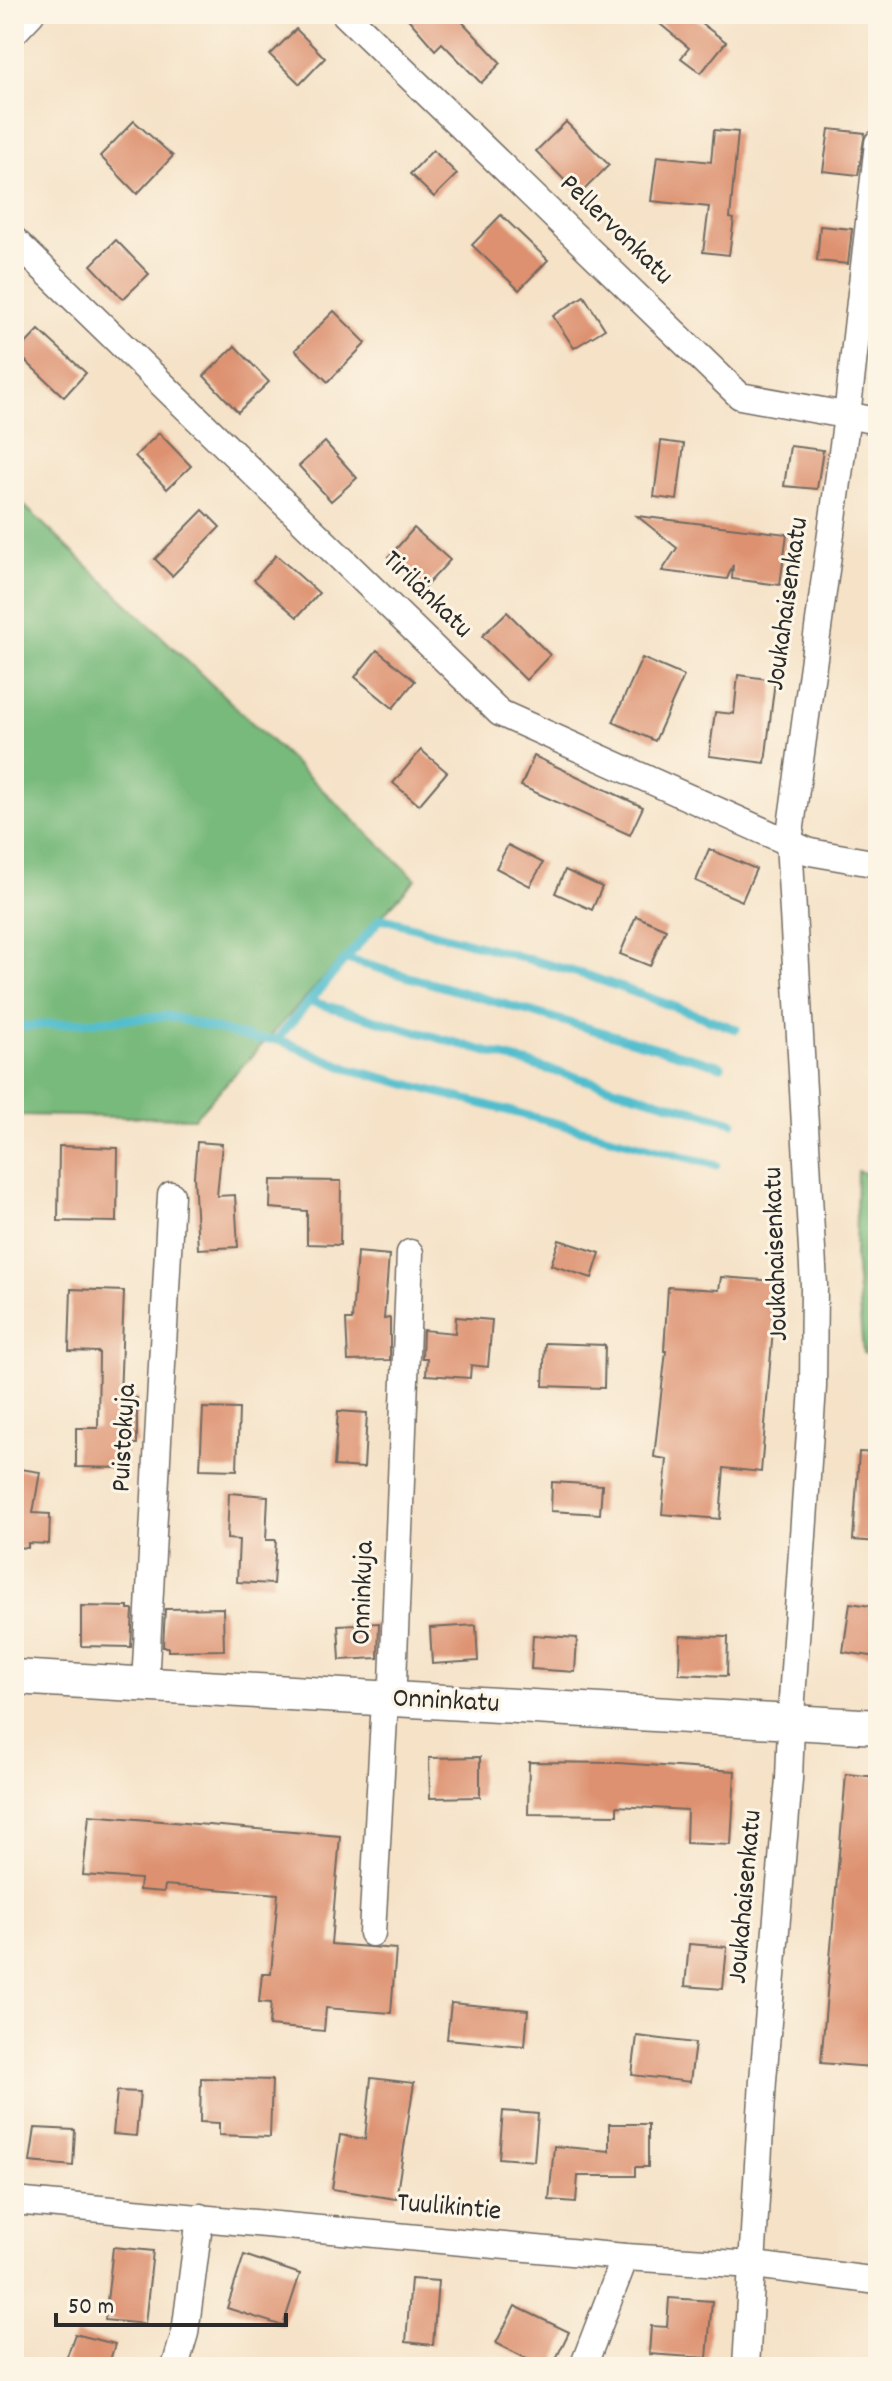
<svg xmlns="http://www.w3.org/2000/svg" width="892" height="2381" font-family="Dekko,sans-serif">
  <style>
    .forest { fill: #78ba7c; stroke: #527254; stroke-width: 2 }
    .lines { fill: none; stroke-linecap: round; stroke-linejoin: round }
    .stream { stroke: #51bdcd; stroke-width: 9 }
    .building { fill: #dd916f }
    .minor-casing { stroke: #726b62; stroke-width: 29 }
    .tertiary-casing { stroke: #726b62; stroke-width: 37 }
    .minor { stroke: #fff; stroke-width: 26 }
    .tertiary { stroke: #fff; stroke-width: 34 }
    .labels { text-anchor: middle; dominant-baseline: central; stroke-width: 6; stroke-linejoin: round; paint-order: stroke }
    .street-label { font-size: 28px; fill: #2b2b2b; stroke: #fcf5e5 }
  </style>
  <rect width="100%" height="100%" fill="#fcf5e5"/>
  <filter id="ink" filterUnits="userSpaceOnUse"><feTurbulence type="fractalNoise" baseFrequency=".0125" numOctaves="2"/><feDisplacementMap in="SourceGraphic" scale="16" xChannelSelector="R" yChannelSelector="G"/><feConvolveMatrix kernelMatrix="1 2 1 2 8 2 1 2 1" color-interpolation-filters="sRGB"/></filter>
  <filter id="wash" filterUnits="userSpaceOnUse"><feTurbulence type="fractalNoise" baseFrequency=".006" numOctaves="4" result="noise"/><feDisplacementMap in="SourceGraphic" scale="32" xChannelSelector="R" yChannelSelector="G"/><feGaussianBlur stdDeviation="1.8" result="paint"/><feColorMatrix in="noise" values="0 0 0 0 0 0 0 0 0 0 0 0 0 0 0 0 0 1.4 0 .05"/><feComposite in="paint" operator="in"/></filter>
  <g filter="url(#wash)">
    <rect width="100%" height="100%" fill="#f5e2c7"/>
    <g class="forest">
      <path d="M14,496L416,879L194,1118L14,1115Z"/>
      <path d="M857,1171L878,1176V1357L863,1353L855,1256Z"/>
    </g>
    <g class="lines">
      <g class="stream">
        <path d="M346,959L721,1066"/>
        <path d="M309,1001L733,1122"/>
        <path d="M14,1027L169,1016L257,1040L277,1039L349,1069L716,1165"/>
        <path d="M277,1039L381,918L589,976L736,1029"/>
      </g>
    </g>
    <g id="blocks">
      <g class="building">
        <path d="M404,14H455L501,63L481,83L442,43L435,50Z"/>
        <path d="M648,14H689L726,42L701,73L681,58L689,48Z"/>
        <path d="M296,29L325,58L300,84L270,55Z"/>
        <path d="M134,121L173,156L137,194L100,156Z"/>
        <path d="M566,122L609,165L579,195L536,151Z"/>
        <path d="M829,129L865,133L858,175L823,171Z"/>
        <path d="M714,130L738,132L730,218L734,219L729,255L703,252L709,207L651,201L657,156L711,162Z"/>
        <path d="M433,150L457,174L434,197L410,174Z"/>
        <path d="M501,215L548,260L519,290L472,245Z"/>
        <path d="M820,226L852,229L848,264L817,261Z"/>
        <path d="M116,240L149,274L123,299L91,265Z"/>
        <path d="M584,296L605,329L574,348L553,316Z"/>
        <path d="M334,311L366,343L328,382L295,350Z"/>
        <path d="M39,330L86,373L64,397L17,353Z"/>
        <path d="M235,346L269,382L238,412L204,376Z"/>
        <path d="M159,433L191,466L167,489L135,456Z"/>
        <path d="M661,441L684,444L677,500L654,497Z"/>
        <path d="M325,442L357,478L331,501L299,466Z"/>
        <path d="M790,446L823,450L817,489L784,486Z"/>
        <path d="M203,510L220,527L172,576L155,559Z"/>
        <path d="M637,516L787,534L780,585L732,579L733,565L727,579L662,571L677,548Z"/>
        <path d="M414,528L450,560L424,588L389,557Z"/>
        <path d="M276,555L319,593L297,617L254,580Z"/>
        <path d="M507,612L550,655L526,680L482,636Z"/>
        <path d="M377,650L415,681L393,708L355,677Z"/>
        <path d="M642,658L684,676L655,741L613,722Z"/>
        <path d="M738,675L775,680L765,763L709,756L715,712L734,714Z"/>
        <path d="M421,750L447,772L419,805L393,783Z"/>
        <path d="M534,756L643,807L630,835L521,786Z"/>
        <path d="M508,845L543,863L530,886L496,868Z"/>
        <path d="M709,849L756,869L742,901L696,881Z"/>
        <path d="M565,870L602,887L592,910L555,893Z"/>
        <path d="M636,916L666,929L650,966L620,954Z"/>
        <path d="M197,1142L222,1144L217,1196L235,1195L238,1247L198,1249L194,1176Z"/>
        <path d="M59,1146L118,1148L117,1222L58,1221Z"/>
        <path d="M271,1180L341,1181L340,1245L307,1244V1211L270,1208Z"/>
        <path d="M559,1240L600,1253L592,1278L551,1265Z"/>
        <path d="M357,1252L389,1255L384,1319L390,1318V1360L348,1361L346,1320H352Z"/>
        <path d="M721,1277L777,1281L761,1472L724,1468L720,1519L662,1514L667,1459L654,1457L666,1351H664L668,1287L719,1290Z"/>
        <path d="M71,1289L124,1291L120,1398H137V1444H127L126,1468L76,1467V1428H98L99,1352L69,1351Z"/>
        <path d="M456,1317L492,1320L488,1367L471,1365L470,1378L426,1375L427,1358H422L423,1330L455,1333Z"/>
        <path d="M545,1343L605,1345L604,1388L543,1386Z"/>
        <path d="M203,1408L239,1409L237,1470L200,1469Z"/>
        <path d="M338,1411L367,1413L364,1468L334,1466Z"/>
        <path d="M859,1452L878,1453V1542L853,1540Z"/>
        <path d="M14,1468L40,1472L33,1513L50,1514L49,1544L28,1543V1548L14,1547Z"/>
        <path d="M552,1482L602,1485L600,1514L551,1511Z"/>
        <path d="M229,1493L268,1496L266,1540H276L273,1584L237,1582L239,1540L227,1539Z"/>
        <path d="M850,1603L878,1607V1657L843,1652Z"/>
        <path d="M81,1606L128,1607V1610H133L131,1647L81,1646Z"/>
        <path d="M223,1608L224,1650L168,1651V1647H163L165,1609Z"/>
        <path d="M379,1623L378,1658L340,1660L338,1625Z"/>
        <path d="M476,1625L478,1661L432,1664L430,1628Z"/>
        <path d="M533,1635L577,1638L575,1672L531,1669Z"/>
        <path d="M680,1636L728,1637L727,1676L679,1674Z"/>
        <path d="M480,1757V1797L430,1798L429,1758Z"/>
        <path d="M529,1762L618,1763L735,1771L731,1845L686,1843L687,1810L617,1806V1815L528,1814Z"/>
        <path d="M846,1774L878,1777V1999L872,2067L821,2063Z"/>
        <path d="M89,1815L340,1836L331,1944L396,1949L391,2013L326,2008L324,2031L269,2026L271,2003L259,2002L262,1974H271L278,1894L165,1885L164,1892L139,1890L140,1879L83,1875Z"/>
        <path d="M689,1944L727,1947L723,1989L685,1986Z"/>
        <path d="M451,2003L528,2010L525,2046L447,2039Z"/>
        <path d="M637,2036L695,2043L690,2082L632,2075Z"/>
        <path d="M201,2078L272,2080L270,2137L219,2135V2123L200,2122Z"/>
        <path d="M371,2078L414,2083L396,2199L332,2189L340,2135L365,2139Z"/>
        <path d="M117,2091L140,2092L136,2136L113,2134Z"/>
        <path d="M503,2111L538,2114L534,2161L499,2158Z"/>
        <path d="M609,2124H648V2167H635V2176H578L576,2202L549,2200L554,2146L609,2151Z"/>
        <path d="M35,2128L75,2130L73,2166L30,2162Z"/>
        <path d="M113,2247L153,2251L145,2324L105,2320Z"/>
        <path d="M244,2255L300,2274L283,2326L227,2308Z"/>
        <path d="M411,2279L438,2281L433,2345L406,2342Z"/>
        <path d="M669,2298L712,2301L707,2358L649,2354L651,2326L667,2327Z"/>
        <path d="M515,2306L569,2332L552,2367H543L496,2343Z"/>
        <path d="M75,2334L115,2344L108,2367H80L65,2362Z"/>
      </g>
    </g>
  </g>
  <g filter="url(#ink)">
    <use href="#blocks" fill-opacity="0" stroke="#726b62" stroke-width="2"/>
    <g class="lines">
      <defs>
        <g id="minor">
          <path d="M345,14L740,396L878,421"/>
          <path d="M14,32L31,14"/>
          <path d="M14,240L500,713L810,852L878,864"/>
          <path d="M145,1685L171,1195"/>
          <path d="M372,1933L385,1700L393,1682L410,1253"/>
          <path d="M14,2201L625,2257L754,2265L878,2281"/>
          <path d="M175,2367L185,2333L200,2217"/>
          <path d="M583,2367L625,2257"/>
          <path d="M746,2367L763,2080L789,1779L792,1699L813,1387L814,1285L789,841L847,416L878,143"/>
        </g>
        <path id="tertiary" d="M14,1677L878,1727"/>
      </defs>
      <use href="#minor" class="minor-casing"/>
      <use href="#tertiary" class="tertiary-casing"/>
      <use href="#minor" class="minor"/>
      <use href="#tertiary" class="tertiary"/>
    </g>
  </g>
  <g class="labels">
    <g class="street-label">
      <text transform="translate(615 231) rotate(44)">Pellervonkatu</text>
      <text transform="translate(426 596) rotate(44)">Tirilänkatu</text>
      <text transform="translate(789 604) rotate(-82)">Joukahaisenkatu</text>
      <text transform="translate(778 1254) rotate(-92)">Joukahaisenkatu</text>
      <text transform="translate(126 1438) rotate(-87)">Puistokuja</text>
      <text transform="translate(365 1593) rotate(-88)">Onninkuja</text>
      <text transform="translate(446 1703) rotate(3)">Onninkatu</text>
      <text transform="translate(747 1897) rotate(-85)">Joukahaisenkatu</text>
      <text transform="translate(449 2209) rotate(5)">Tuulikintie</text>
    </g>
  </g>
  <rect width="892" height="2381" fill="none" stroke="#fcf5e5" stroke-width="48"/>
  <path d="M56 2313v12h230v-12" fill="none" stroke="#2b2b2b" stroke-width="4"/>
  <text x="68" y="2313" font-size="24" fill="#2b2b2b" stroke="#fcf5e5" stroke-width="6" paint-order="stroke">50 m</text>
</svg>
